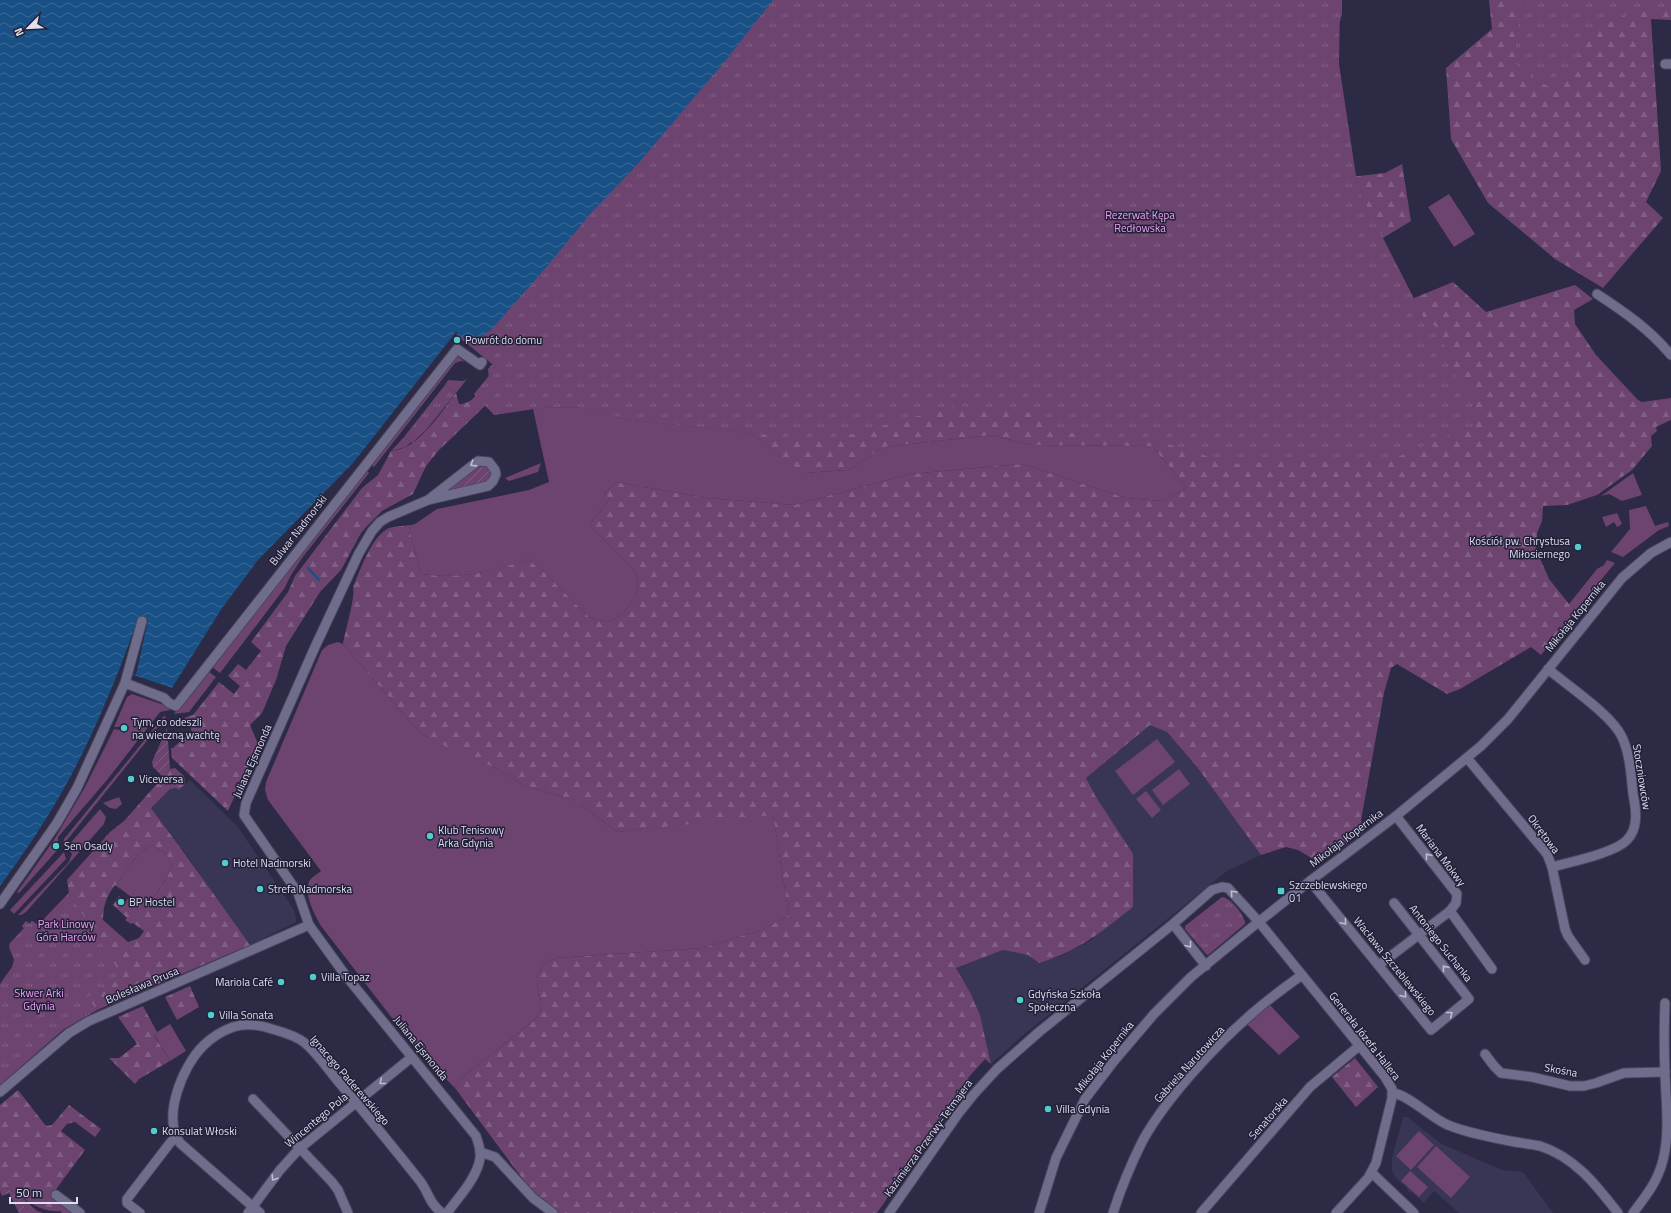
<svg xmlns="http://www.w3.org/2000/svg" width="1671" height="1213" font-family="'Titillium Web',sans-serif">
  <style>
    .built { fill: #393554 }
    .grass { fill: #6d446f }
    .forest { fill: url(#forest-firs); fill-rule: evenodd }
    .park { fill: url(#park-tufts) }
    .garden { fill: url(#garden-furrows) }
    .water { fill: url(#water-waves) }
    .pier { fill: #2c2a44 }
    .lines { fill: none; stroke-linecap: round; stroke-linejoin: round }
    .stream { stroke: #195186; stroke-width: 2.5 }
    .street-casing { stroke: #4a475d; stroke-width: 11 }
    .street { stroke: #6f6d8b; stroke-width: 9 }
    .oneway { stroke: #bdbdd2 }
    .poi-dot { fill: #52cdcd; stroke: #232039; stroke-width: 1.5 }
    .labels { text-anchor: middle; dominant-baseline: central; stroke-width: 3; stroke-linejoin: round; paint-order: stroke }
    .park-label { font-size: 11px; fill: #eca1f0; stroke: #232039 }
    .poi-label { font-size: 11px; fill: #dfdff0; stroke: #232039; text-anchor: start }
    .street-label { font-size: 11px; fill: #dfdff0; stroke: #232039 }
  </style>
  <defs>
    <pattern id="forest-firs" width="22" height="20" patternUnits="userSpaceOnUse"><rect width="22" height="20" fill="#6d446f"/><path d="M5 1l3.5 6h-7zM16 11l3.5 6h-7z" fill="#815f84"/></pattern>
    <pattern id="park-tufts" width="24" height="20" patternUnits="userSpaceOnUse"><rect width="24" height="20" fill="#6d446f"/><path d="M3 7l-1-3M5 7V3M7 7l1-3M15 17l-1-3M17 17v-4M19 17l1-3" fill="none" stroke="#815f84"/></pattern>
    <pattern id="garden-furrows" width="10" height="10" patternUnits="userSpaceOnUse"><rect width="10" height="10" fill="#6d446f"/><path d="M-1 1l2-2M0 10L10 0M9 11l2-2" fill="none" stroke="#815f84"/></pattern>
    <pattern id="water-waves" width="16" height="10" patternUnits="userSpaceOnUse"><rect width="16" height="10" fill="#195186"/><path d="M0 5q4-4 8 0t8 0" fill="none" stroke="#3a6a97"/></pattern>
  </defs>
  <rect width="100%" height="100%" fill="#2c2a44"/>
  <g class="built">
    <path d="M1150,725L1167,732L1197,767L1261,855L1227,871L1021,1037L991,1064L980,1015L971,994L956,968L1003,950L1028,955L1039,963L1061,956L1093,939L1096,797L1086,778Z"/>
    <path d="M190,780L238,827L294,910L296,918V922L250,945L206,885L193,864L151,808L170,789L176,788L179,790Z"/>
    <path d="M1403,1117H1407L1442,1144L1502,1170L1523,1172L1553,1213H1459L1434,1191L1424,1203L1411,1192L1410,1193L1407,1190L1408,1189L1396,1178L1392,1171V1158Z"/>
  </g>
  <g class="grass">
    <path d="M1449,194L1475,234L1454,247L1428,207Z"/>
    <path d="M457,356L465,362L461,361L455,363L374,467L372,465Z"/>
    <path d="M467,379L456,393L445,385L448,380L463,381Z"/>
    <path d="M547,407L590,408L625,419L751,433L804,473L848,470L884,447L992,435L1031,445L1152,446L1187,488L1161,501L1126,498L1022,464L910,474L794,505L706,498L616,482L604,494L610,499L589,525L635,571C637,577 639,583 637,590C634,603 621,619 607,621C601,622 594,619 589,617L541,569H539L529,559C491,573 461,579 421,574L410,532L411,525L415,524L437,509L529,490L549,482L533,409Z"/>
    <path d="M404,437L411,442L406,447L391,451Z"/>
    <path d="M541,463L538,472L509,481L505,478Z"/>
    <path d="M367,471L369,473L302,558L291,575L284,589L220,673L212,667Z"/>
    <path d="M1633,473L1642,495L1622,501L1609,494L1601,496Z"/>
    <path d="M1646,506L1655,526L1668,522L1669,526L1659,530L1623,557L1611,552L1630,529L1629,510Z"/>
    <path d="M1617,513L1622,524L1617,527L1614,522L1606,527L1602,517Z"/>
    <path d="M1607,560L1615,563L1576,610L1569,604L1597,569L1604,565Z"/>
    <path d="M338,642L343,644L421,734L493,767L526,786L574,800L618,832L773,814L789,915L764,929L703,948L555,958L543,964C541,969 536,976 537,982C538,998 546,1002 536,1019L460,1079L455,1088L439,1072L436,1075L321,926C315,915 302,892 310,880C313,876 318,874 321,871L268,800L265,790L266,782L322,650L328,645Z"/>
    <path d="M208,671L216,677L189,712L174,714Z"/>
    <path d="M132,694L167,706L169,707L170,710L160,712L107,780L58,837V843L60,847L19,893L17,892L54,840L85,787L114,729L127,731V724H122L121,727H114L127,697Z"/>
    <path d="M164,716L166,717L63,845L64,839Z"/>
    <path d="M1157,739L1175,762L1133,795L1115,771Z"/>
    <path d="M1179,769L1190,784L1163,805L1152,790Z"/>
    <path d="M1146,791L1161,810L1152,818L1136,799Z"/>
    <path d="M119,797L122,804L116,809L110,808L103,803Z"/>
    <path d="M100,809L106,817L104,824L26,912L21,915H18L69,862L72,854L67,847Z"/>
    <path d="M152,845L165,853L172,865L166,880L145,908L132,898L128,903L126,901L130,896L116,885L139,853Z"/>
    <path d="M64,852L66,859L14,914L10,910Z"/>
    <path d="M1270,1005L1300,1037L1279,1055L1247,1024Z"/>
    <path d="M170,1024L186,1051L170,1061L154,1034Z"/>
    <path d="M1419,1131L1434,1145L1411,1170L1396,1156Z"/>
    <path d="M1436,1146L1470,1177L1451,1198L1417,1167Z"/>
    <path d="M1410,1171L1428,1187L1419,1197L1401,1181Z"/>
    <path d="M20,1196L37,1211L43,1213H28Z"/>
  </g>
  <g class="forest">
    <path d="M797,0H1342V14L1331,52L1350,177L1385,173L1402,164L1411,221L1373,244L1402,303L1453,282L1486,312L1575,285L1593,299L1574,310L1575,324L1596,355L1638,400L1642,402L1671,398V420L1656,427L1657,431L1651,436L1652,446L1632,470L1597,495L1567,505L1543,506L1542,521L1537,533L1536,549L1549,579L1569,604L1576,610L1541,655L1531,647L1460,689L1447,694L1397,664L1391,668L1384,693L1361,820L1364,831L1320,863L1298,850L1286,847L1261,855L1197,767L1167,732L1150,725L1086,778L1096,797L1133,854V907C1101,932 1079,951 1039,963L1028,955L1003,950L956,968L971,994L980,1015L991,1064L985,1059L968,1078L971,1085L958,1100L923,1150L918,1153L877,1213H548L455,1088L460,1079L536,1019C546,1002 538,998 537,982C536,976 541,969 543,964L555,958L703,948L764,929L789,915L773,815L618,832L574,800L526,786L493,767L457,752L421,734L343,644C345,631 356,595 353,587C360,571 372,535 389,528C396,526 404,526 411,525L410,532L421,574C461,579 491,572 529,559L539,569H541L589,617C594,619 601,622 607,621C621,619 634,603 637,590C639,583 637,578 635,571L589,525L610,499L604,494L616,482L706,498L794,505L910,474L1022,464L1126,498L1161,501L1187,488L1152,446L1031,445L992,435L884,447L848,470L803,473L751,433L625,419L590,408L547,407L533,409Z"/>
    <path d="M1489,0H1671V20L1651,19L1661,171L1646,202L1663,218L1603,288L1555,259L1488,203L1451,139L1446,68L1492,29Z"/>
    <path d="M519,337L487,404L439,450L426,466L413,494L382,511L368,525L361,533L341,570L320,592L286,646L276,680L262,713L250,725L258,744L228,811L172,758L171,748H173L185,737L188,740L194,734L191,730V724L184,718L193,715L219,682L234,694L240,686L228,676L238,664L246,670L261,651L251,642L288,592L295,576L362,488L378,475L391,451C396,450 402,449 406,447C425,437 443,410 456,393L459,404C472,405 481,389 489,380L488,369Z"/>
    <path d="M175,768L184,776L185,784L179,790L176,788L170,789L151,808C185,853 217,899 250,945L97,1010L22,926L26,921L29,924L32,921L38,925L69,893L67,880L110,832L124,821L170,769ZM152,845L165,853L172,865L166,880L145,908L131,898L128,903L119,896L113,905L127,918L125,920L131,924L133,923L144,931L139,938L128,942L103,920C103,905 107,896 115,885L130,896L116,885L139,853Z"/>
    <path d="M190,986L199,1007L177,1020L165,997Z"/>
    <path d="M143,1006L157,1032L154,1035L170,1061L139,1079L135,1084L109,1058H119L137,1044L118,1017Z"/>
    <path d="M1355,1058L1378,1087L1356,1107L1332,1077Z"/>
    <path d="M18,1090L46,1126L52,1125L69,1105L101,1129L95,1137L75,1122L67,1124L61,1131L85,1150L51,1196L73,1213H62L60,1211C38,1213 24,1197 7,1188L0,1191V1105Z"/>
  </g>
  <g class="park">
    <path d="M750,0H1340L1339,64L1358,189L1424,318L1435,326L1447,349L1457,379L1475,394L1473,426L1397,457L1322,458L1232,464L1165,443L1115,442L1068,432L1025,411L954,406L853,434L812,440L625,419L590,408L547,407L494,415L474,394L496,367L456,335L517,280Z"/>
    <path d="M1521,0H1671V11H1638L1591,27L1583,34L1579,47L1578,66L1574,73L1562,82L1547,86L1514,63Z"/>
    <path d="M445,385L456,393L426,430L412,443L404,437Z"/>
    <path d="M69,893L123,977L87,997L97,1010L64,1029L0,1085V984L12,967L14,960L9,947L10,943L24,928L22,926L26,921L29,924L32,921L38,925Z"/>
    <path d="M1222,897C1230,897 1246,917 1245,924L1208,955L1206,954L1185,929V926Z"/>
  </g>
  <g class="garden">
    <path d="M483,464L490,468L492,474L488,481L444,494L443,491L476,466Z"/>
    <path d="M167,728L170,769L163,777L153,767L152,762Z"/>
    <path d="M7,1188L20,1196L28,1213H19L9,1193L2,1196L0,1191Z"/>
  </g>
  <path class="water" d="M0,0H773L726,60L637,165L592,212L544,270L492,329L477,340L468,342L456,332L353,463L258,560L222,608L172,688L119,670C104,707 88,745 68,781C48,818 25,852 0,886Z"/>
  <path class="pier" d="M139,617L148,620L136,675L119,670Z"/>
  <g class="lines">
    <path class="stream" d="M308,568L319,580"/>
    <defs>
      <g id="street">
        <path d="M1665,64H1671"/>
        <path d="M1597,294C1626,313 1649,329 1671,355"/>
        <path d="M428,500L488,486L493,481L496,474L495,470L489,462L478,461L428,500L388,517L380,522L372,531L359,553L315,647L246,803L244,815L298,893L309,925L346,976L476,1136C479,1145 482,1154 479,1163C474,1181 458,1198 447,1213"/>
        <path d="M1548,669C1568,686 1612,715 1622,737C1630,754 1631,775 1633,794C1636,809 1639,828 1627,840C1615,853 1570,862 1552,867"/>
        <path d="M125,683L164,698L169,703L176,706L457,349L480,365L482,362"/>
        <path d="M1467,758L1547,854L1552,867L1565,929L1568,936L1585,960"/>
        <path d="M1310,881L1431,1030L1469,999L1394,903"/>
        <path d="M0,904L57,823L77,788L125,683L142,621"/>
        <path d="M1450,911L1492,969"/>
        <path d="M1173,924L1206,966"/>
        <path d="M1379,965L1450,911L1456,903L1457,894L1396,816"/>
        <path d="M1485,1054L1494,1066L1501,1073L1532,1077L1570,1086H1584L1596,1083L1624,1073L1665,1072"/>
        <path d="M0,1092L69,1033L89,1021L309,925"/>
        <path d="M1393,1093C1409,1095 1431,1118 1448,1125C1468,1133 1489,1137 1510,1141C1520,1143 1530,1144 1540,1146C1575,1157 1597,1186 1618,1213"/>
        <path d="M253,1099L332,1182L338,1190L348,1213"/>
        <path d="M480,1152L495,1157L533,1198L553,1213"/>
        <path d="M1372,1173L1414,1213"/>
        <path d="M56,1195L80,1213"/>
        <path d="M140,1213L127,1203V1199L170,1143L176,1137"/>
        <path d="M248,1213L280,1170L299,1149L412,1057"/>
        <path d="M260,1213L180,1143C162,1117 182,1067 203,1046C211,1038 222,1031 233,1027C246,1023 260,1025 272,1029C283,1032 296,1036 305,1043C317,1053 327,1068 337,1080C365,1113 393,1147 420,1181C429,1193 429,1203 442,1213"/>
        <path d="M889,1213L958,1114L974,1094L997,1069L1039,1032L1173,924L1212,890L1222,887L1228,888L1259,922L1385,1077L1392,1089V1098L1376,1163L1368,1178L1336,1213"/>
        <path d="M1039,1213L1056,1158L1085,1099L1114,1061L1154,1014L1191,977L1246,932L1310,881L1396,816L1481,746L1508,719L1622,578L1651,553L1671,542"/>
        <path d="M1113,1213C1121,1188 1131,1164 1143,1140C1169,1094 1220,1040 1261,1006C1274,995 1288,985 1302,975"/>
        <path d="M1201,1213L1310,1087L1359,1046"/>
        <path d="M1633,1213C1646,1196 1658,1181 1663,1160C1670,1132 1666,1103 1665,1074C1664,1050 1664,1027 1665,1003"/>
      </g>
    </defs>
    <use href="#street" class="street-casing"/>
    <use href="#street" class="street"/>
  </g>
  <defs><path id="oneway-chevron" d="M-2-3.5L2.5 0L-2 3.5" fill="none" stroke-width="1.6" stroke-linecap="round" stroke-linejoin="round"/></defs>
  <g class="oneway">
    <use href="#oneway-chevron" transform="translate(473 464) rotate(148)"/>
    <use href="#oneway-chevron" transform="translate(1428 856) rotate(-128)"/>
    <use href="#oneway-chevron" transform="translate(1233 893) rotate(-133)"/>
    <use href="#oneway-chevron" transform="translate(1344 922) rotate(50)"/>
    <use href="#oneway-chevron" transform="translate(1189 945) rotate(52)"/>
    <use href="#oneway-chevron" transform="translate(1445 968) rotate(-128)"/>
    <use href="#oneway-chevron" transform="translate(1404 995) rotate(52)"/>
    <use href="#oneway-chevron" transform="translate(1450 1014) rotate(-39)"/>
    <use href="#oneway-chevron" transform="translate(382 1082) rotate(141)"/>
    <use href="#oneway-chevron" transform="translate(274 1178) rotate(124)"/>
  </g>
  <g class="poi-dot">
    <circle cx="457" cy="340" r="4"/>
    <circle cx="1578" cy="547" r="4"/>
    <circle cx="124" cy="728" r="4"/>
    <circle cx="131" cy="779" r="4"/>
    <circle cx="430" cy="836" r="4"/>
    <circle cx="56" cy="846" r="4"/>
    <circle cx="225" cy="863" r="4"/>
    <circle cx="260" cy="889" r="4"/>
    <rect x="1277" y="887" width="8" height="8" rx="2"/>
    <circle cx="121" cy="902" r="4"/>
    <circle cx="313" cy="977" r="4"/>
    <circle cx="281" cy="982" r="4"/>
    <circle cx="1020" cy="1000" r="4"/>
    <circle cx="211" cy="1015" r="4"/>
    <circle cx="1048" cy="1109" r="4"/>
    <circle cx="154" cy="1131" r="4"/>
  </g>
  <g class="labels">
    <g class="park-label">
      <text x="1140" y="215">Rezerwat Kępa<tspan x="1140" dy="13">Redłowska</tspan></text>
      <text x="66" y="924">Park Linowy<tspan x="66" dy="13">Góra Harców</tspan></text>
      <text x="39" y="993">Skwer Arki<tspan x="39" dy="13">Gdynia</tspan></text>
    </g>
    <g class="poi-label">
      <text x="465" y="340">Powrót do domu</text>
      <text x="1570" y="541" text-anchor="end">Kościół pw. Chrystusa<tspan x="1570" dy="13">Miłosiernego</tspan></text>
      <text x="132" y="722">Tym, co odeszli<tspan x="132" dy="13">na wieczną wachtę</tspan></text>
      <text x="139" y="779">Viceversa</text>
      <text x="438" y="830">Klub Tenisowy<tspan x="438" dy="13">Arka Gdynia</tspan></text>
      <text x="64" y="846">Sen Osady</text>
      <text x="233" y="863">Hotel Nadmorski</text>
      <text x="1289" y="885">Szczeblewskiego<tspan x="1289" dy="13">01</tspan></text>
      <text x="268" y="889">Strefa Nadmorska</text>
      <text x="129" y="902">BP Hostel</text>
      <text x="321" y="977">Villa Topaz</text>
      <text x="273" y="982" text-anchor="end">Mariola Café</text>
      <text x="1028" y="994">Gdyńska Szkoła<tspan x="1028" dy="13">Społeczna</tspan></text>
      <text x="219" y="1015">Villa Sonata</text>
      <text x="1056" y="1109">Villa Gdynia</text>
      <text x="162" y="1131">Konsulat Włoski</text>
    </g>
    <g class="street-label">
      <text transform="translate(298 530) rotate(-52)">Bulwar Nadmorski</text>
      <text transform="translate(1575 616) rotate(-51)">Mikołaja Kopernika</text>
      <text transform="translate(252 761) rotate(-66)">Juliana Ejsmonda</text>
      <text transform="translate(1642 777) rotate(81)">Stoczniowców</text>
      <text transform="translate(1544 834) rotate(53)">Okrętowa</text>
      <text transform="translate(1346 838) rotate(-37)">Mikołaja Kopernika</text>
      <text transform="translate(1441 855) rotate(53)">Mariana Mokwy</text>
      <text transform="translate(1441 943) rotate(52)">Antoniego Suchanka</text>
      <text transform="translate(1395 966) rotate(51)">Wacława Szczeblewskiego</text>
      <text transform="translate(142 985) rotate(-23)">Bolesława Prusa</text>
      <text transform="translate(1365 1036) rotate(52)">Generała Józefa Hallera</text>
      <text transform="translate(421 1048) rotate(51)">Juliana Ejsmonda</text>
      <text transform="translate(1104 1057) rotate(-52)">Mikołaja Kopernika</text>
      <text transform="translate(1189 1064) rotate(-48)">Gabriela Narutowicza</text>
      <text transform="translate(1561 1070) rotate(10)">Skośna</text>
      <text transform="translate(350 1080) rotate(49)">Ignacego Paderewskiego</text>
      <text transform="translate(1268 1118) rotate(-49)">Senatorska</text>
      <text transform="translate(316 1120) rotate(-40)">Wincentego Pola</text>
      <text transform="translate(928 1138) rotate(-54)">Kazimierza Przerwy-Tetmajera</text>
    </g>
  </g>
  <g transform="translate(28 28) rotate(246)" stroke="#232039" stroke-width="3" paint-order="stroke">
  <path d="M0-3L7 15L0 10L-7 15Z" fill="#dfdff0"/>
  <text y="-6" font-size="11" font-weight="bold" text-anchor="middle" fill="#dfdff0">N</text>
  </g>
  <path d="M10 1197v6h67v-6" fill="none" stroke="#dfdff0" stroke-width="2"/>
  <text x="16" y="1197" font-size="12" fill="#dfdff0" stroke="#232039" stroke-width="3" paint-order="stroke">50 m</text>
</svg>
